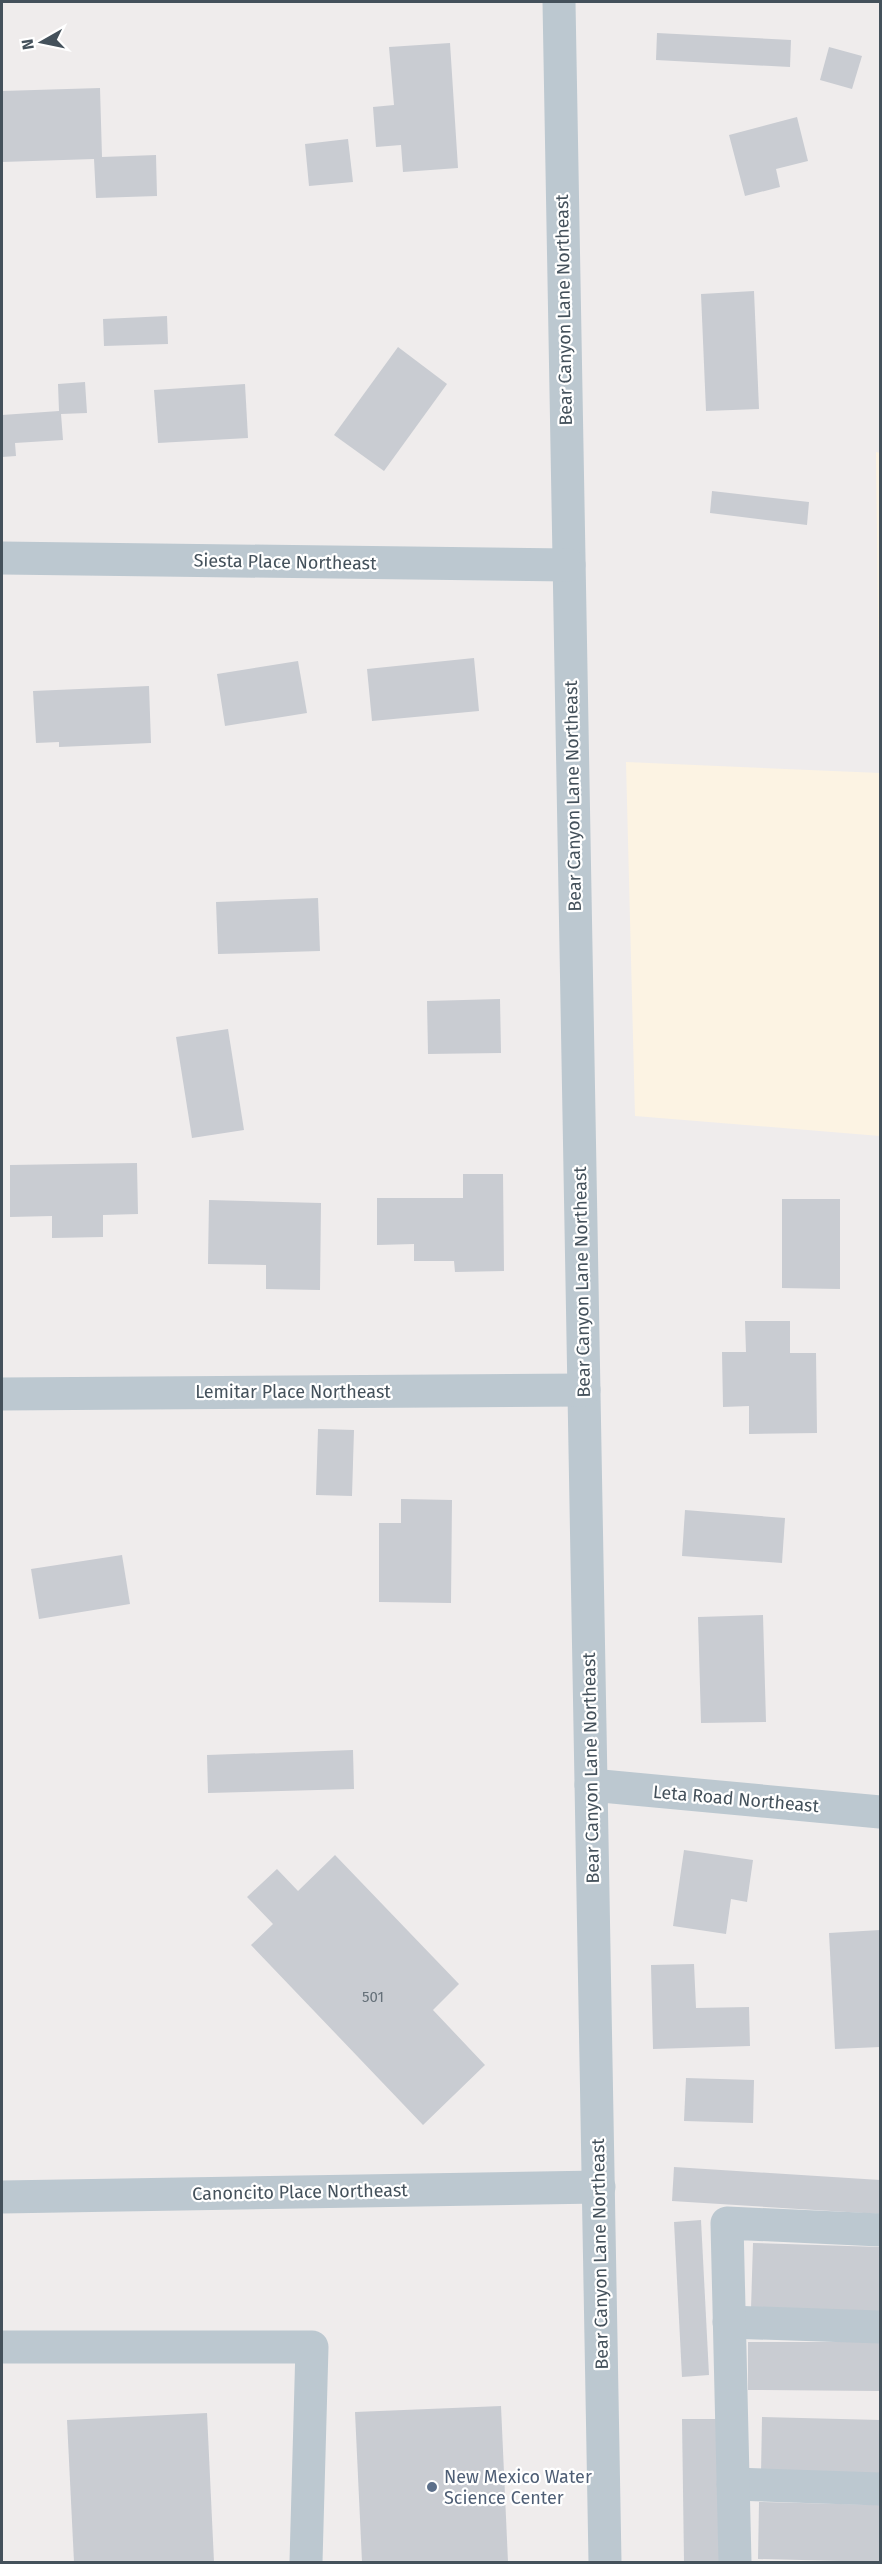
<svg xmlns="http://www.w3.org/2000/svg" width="882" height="2564" font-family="'Fira Sans',sans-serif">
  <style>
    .commercial { fill: #fcf3e3 }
    .building { fill: #c9ccd2 }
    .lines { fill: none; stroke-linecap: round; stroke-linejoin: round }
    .minor { stroke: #bcc8d0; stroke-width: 33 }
    .service-dot { fill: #5c6f8a; stroke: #fff; stroke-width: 2 }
    .labels { text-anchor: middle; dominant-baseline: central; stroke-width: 4.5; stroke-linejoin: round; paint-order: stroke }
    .number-label { font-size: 15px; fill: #657079 }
    .street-label { font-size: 18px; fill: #44515b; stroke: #fff }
    .service-label { font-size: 18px; fill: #4e5e75; stroke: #fff; text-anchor: start }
  </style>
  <rect width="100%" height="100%" fill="#efecec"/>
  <path class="commercial" d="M876,452L880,453V1136L635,1116L626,762L880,773Z"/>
  <g class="building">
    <path d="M657,33L791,40L790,67L656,60Z"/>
    <path d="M450,43L458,168L403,172L401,145L376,147L373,107L394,105L389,47Z"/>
    <path d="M829,47L862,56L852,89L820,80Z"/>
    <path d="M100,88L102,157L156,155L157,196L96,198L94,159L2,162V91Z"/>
    <path d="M797,117L808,161L776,169L780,187L745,196L729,135Z"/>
    <path d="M348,139L353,182L309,186L305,144Z"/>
    <path d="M754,291L759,409L706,411L701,294Z"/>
    <path d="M167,316L168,344L104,346L103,319Z"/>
    <path d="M398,347L447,384L384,471L334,435Z"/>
    <path d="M85,382L87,413L61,414L63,440L15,443L16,456L2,457V415L59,411L58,384Z"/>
    <path d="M245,384L248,438L158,443L154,390Z"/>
    <path d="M712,491L809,502L807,525L710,513Z"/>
    <path d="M474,658L479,711L372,721L367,669Z"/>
    <path d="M298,661L307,713L225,726L217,674Z"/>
    <path d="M149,686L151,743L59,747V742L36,743L33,691Z"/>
    <path d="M318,898L320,951L218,954L216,902Z"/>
    <path d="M500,999L501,1053L428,1054L427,1001Z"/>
    <path d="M228,1029L244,1130L192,1138L176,1037Z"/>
    <path d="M137,1163L138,1214L103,1215V1237L52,1238V1216L10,1217V1165Z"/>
    <path d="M463,1174H503L504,1271L455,1272L454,1261H414V1244L377,1245V1198H463Z"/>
    <path d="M782,1199H840V1289L782,1288Z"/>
    <path d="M209,1200L321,1203L320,1290L266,1289V1265L208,1264Z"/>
    <path d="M745,1321H790V1353H816L817,1433L749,1434V1406L723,1407L722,1352H746Z"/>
    <path d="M318,1429L354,1430L352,1496L316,1495Z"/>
    <path d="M401,1499L452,1500L451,1603L379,1602V1523H401Z"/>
    <path d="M685,1510L785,1518L782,1563L682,1556Z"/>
    <path d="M122,1555L130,1604L39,1619L31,1569Z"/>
    <path d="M763,1615L766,1722L701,1723L698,1617Z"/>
    <path d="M353,1750L354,1789L208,1793L207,1755Z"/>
    <path d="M684,1850L753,1860L747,1902L731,1899L726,1934L673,1926Z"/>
    <path d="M335,1855L459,1984L433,2010L485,2065L423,2125L251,1945L273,1924L247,1897L277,1869L298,1891Z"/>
    <path d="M880,1930V2047L835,2049L829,1933Z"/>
    <path d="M694,1964L696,2008L749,2007L750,2046L653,2049L651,1965Z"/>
    <path d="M686,2078L754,2080L753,2123L684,2121Z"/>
    <path d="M674,2167L880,2180V2214L672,2201Z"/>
    <path d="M701,2220L709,2375L682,2377L674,2222Z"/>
    <path d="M753,2243L880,2247V2312L751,2309Z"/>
    <path d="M748,2342H880V2391L748,2390Z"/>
    <path d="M501,2406L508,2562H362L355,2412Z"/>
    <path d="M207,2413L214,2562H74L67,2420Z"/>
    <path d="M762,2417L880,2420V2476L761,2474Z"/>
    <path d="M682,2419H717L720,2562H684Z"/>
    <path d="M759,2502L880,2505V2562L758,2559Z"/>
  </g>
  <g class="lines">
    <g class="minor">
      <path d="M559,2L605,2562"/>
      <path d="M2,558L569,565"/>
      <path d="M2,1394L584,1390"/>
      <path d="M591,1785L880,1812"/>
      <path d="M2,2197L599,2187"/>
      <path d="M729,2322L880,2327"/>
      <path d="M2,2347H312L306,2562"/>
      <path d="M733,2484L880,2489"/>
      <path d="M735,2562L727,2223L880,2230"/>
    </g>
  </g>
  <circle class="service-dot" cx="432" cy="2487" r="6"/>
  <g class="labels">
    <g class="number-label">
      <text x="373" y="1997">501</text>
    </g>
    <g class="street-label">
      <text transform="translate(564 310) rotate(-91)">Bear Canyon Lane Northeast</text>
      <text transform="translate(285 562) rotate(1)">Siesta Place Northeast</text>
      <text transform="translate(573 796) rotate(-91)">Bear Canyon Lane Northeast</text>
      <text transform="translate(582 1282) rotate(-91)">Bear Canyon Lane Northeast</text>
      <text x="293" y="1392">Lemitar Place Northeast</text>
      <text transform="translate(591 1768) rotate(-91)">Bear Canyon Lane Northeast</text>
      <text transform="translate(736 1799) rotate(5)">Leta Road Northeast</text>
      <text transform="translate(300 2192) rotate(-1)">Canoncito Place Northeast</text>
      <text transform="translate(600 2254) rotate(-91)">Bear Canyon Lane Northeast</text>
    </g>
    <g class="service-label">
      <text x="444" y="2477">New Mexico Water<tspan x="444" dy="21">Science Center</tspan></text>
    </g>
  </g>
  <rect width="882" height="2564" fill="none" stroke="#44515b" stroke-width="6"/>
  <g transform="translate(42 42) rotate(261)" stroke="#ffffff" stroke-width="4.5" paint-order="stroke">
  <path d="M0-4.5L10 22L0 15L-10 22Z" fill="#44515b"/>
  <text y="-9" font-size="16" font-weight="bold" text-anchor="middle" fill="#44515b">N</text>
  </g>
</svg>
